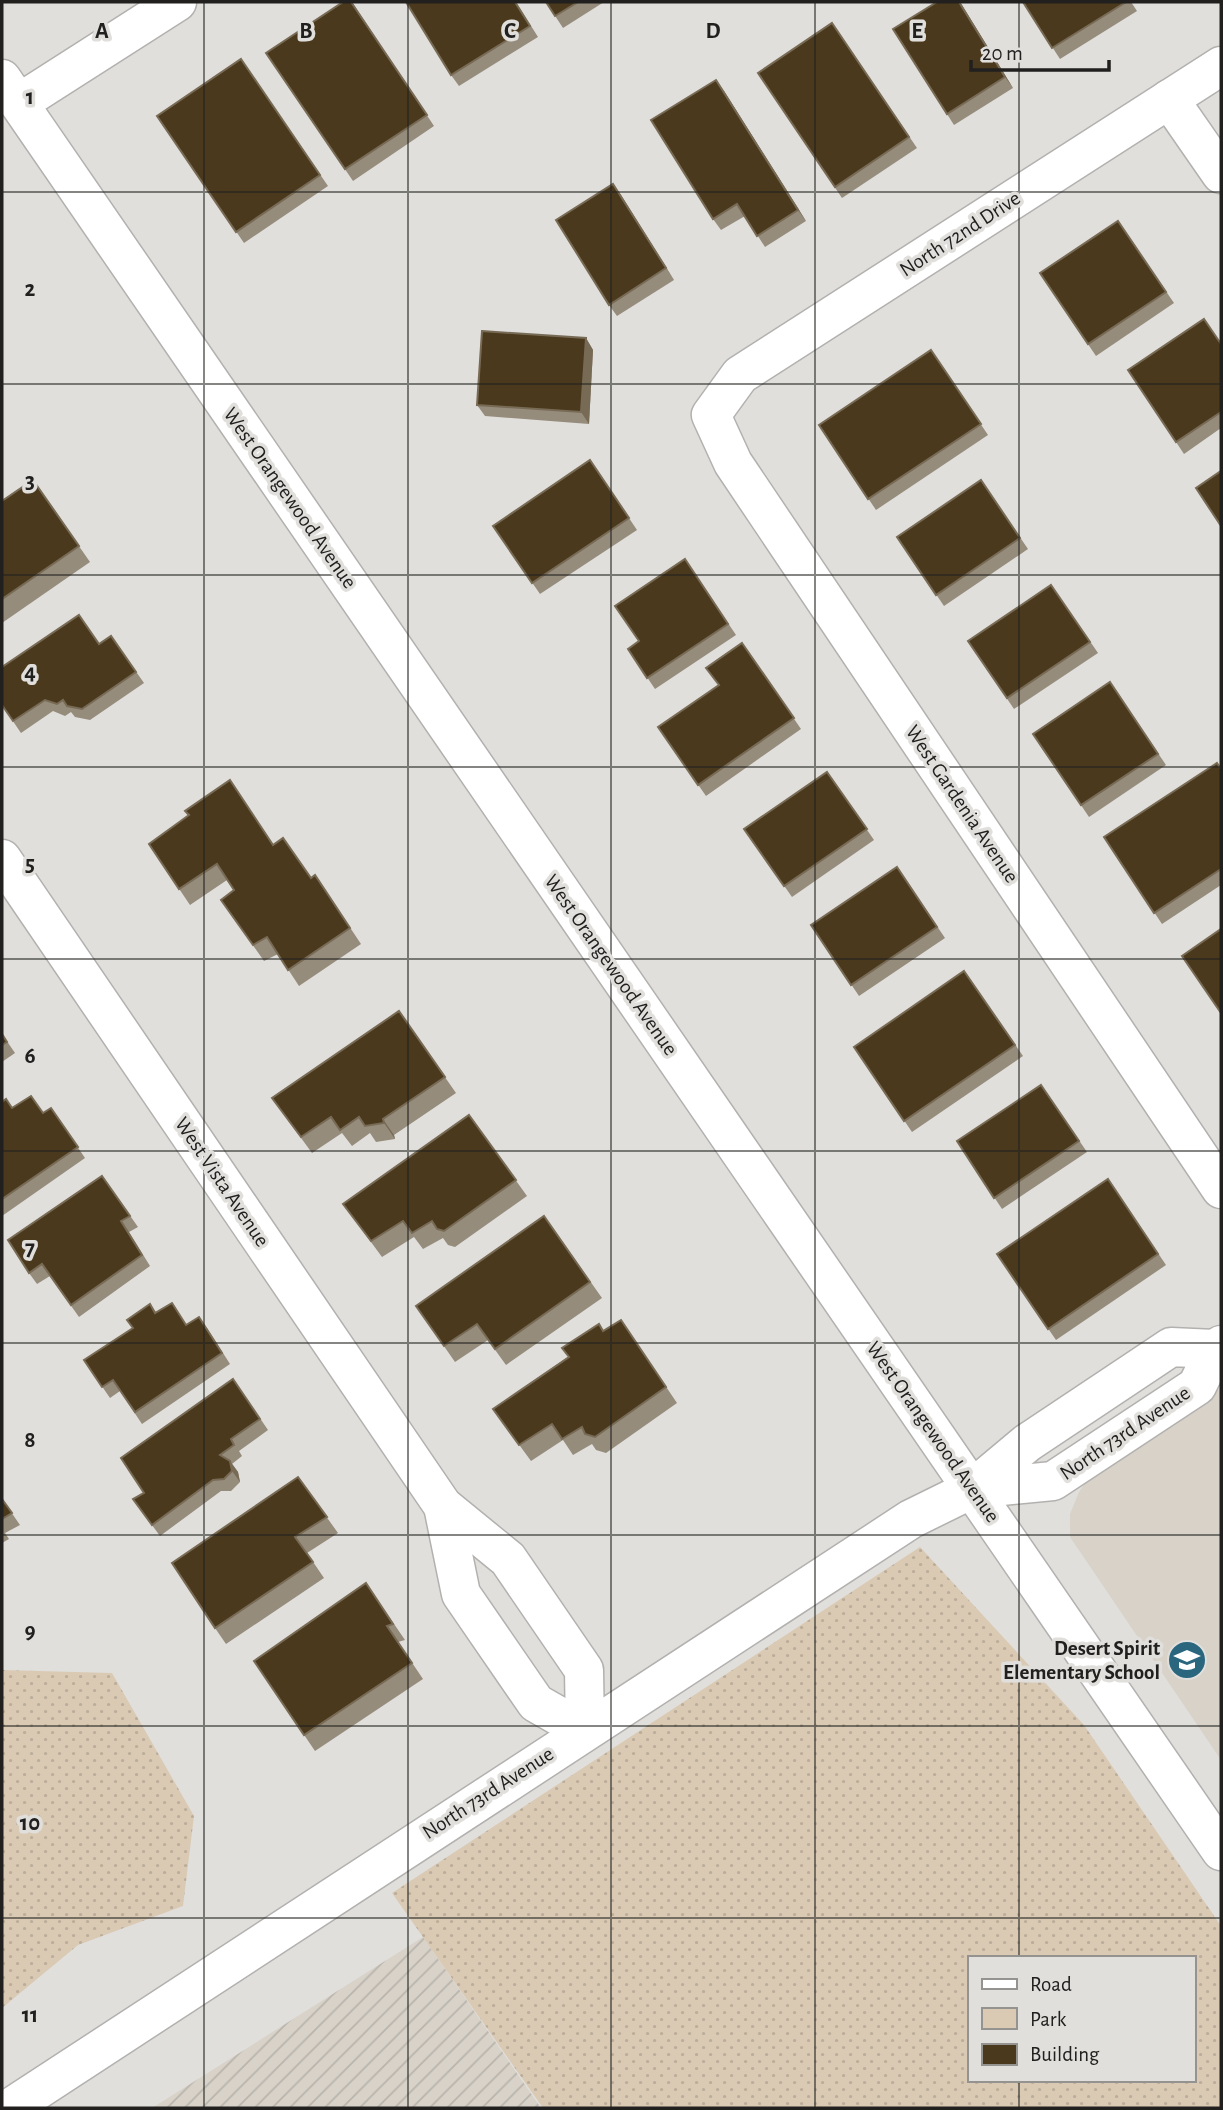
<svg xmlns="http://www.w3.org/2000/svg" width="1223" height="2110" font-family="'Alegreya Sans',sans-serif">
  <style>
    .built { fill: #d8d2c9 }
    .industrial { fill: url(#industrial-furrows) }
    .green { fill: url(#green-dots); fill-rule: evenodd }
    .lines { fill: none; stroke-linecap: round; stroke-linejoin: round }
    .minor-casing { stroke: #b3b1af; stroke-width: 41 }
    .tertiary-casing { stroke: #b3b1af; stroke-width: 41 }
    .minor { stroke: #fff; stroke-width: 38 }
    .tertiary { stroke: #fff; stroke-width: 38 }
    .wall { fill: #968c7c }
    .shaded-wall { fill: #786b56 }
    .building { fill: #4b391d; stroke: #786b56; stroke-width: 2 }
    .grid { fill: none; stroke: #21201f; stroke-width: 2; stroke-opacity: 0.55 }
    .labels { text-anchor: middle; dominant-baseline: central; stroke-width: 7; stroke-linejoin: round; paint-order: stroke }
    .street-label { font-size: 21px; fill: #21201f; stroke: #e0dfdc }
    .poi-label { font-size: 21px; font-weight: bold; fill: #21201f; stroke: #e0dfdc; text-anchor: end }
    .grid-label { font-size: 23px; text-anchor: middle; font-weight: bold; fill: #21201f; stroke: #e0dfdc; stroke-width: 7; stroke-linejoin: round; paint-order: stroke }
  </style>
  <defs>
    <pattern id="industrial-furrows" width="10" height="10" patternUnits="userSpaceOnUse" patternTransform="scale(1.75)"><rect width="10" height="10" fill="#d8d2c9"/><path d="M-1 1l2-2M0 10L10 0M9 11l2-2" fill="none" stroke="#b9b4ac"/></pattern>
    <pattern id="green-dots" width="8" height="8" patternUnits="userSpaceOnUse" patternTransform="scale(1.75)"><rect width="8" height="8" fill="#dacab4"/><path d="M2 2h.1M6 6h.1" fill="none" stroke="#bbad9a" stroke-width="1.8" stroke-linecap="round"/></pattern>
  </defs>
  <rect width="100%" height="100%" fill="#e0dfdc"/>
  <path class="built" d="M1221,1388V1760L1070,1537V1514L1079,1492L1092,1473Z"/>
  <path class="industrial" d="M423,1937L541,2108H152Z"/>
  <g class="green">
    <path d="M920,1547L1084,1725L1221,1926V2108H543L392,1893ZM969,1958H1193V2080H969Z"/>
    <path d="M2,1670L112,1673L194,1816L183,1906L78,1945L2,2008Z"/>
  </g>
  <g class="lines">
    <defs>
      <g id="minor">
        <path d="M1221,66L740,375L711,415L733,463L1221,1189"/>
        <path d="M1169,99L1221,174"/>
        <path d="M19,103L177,2"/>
        <path d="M2,859L443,1506L508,1559L584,1670L585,1731"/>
        <path d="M972,1489L1053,1481L1197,1386L1215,1349L1221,1345"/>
        <path d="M443,1506L461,1594L536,1703L585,1731"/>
        <path d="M10,2108L911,1519L972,1489L1027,1443L1171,1347L1215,1349"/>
      </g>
      <path id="tertiary" d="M2,79L1221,1851"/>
    </defs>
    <use href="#minor" class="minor-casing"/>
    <use href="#tertiary" class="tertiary-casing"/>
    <use href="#minor" class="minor"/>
    <use href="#tertiary" class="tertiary"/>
  </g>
  <g class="wall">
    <path d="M352,2L434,126L353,181L266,53Z"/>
    <path d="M516,2L538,37L459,86L451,75Z"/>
    <path d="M546,2H604L563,28Z"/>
    <path d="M960,2L1013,88L954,125L947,114Z"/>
    <path d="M1023,2H1131L1137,11L1060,59Z"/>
    <path d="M832,23L917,148L842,198L758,73Z"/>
    <path d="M241,59L328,186L244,243L157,116Z"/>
    <path d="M724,91L806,221L765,247L745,216L721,230L713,219Z"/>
    <path d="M613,184L674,280L617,316L609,305Z"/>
    <path d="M1118,221L1174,303L1096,356L1040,273Z"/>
    <path d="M586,338L593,350L589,424L485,416L477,405Z"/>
    <path d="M1221,343V428L1184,454L1128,370Z"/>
    <path d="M931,350L988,435L876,510L819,425Z"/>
    <path d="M590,460L637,530L540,594L493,526Z"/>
    <path d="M33,480L90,562L2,623V501Z"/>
    <path d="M981,480L1028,549L944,606L897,537Z"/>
    <path d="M685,559L736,635L655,689L628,649L639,641Z"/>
    <path d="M1051,585L1098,653L1014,709L968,641Z"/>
    <path d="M111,636L144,683L90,720L75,717L71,712L65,716L53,711L21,733L2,705Z"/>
    <path d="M742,643L801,729L706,796L658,727L719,685Z"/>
    <path d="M1110,682L1166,765L1089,817L1033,734Z"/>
    <path d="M1221,769V885L1162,924L1104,837Z"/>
    <path d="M827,772L874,840L792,897L744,829Z"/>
    <path d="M185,811L273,844L311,878L315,875L361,944L299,986L278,954L264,961L221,900L234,890L227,880L190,905L149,844L188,816Z"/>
    <path d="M897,867L945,938L859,996L811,925Z"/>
    <path d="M964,971L1023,1056L912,1132L854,1047Z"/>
    <path d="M399,1011L456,1093L394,1135L395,1139L376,1142L370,1133L352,1146L342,1133L312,1153L272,1098Z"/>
    <path d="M2,1034L15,1053L2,1062Z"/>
    <path d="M1041,1085L1087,1152L1002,1209L957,1141Z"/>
    <path d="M2,1102L13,1107L43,1113L51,1108L85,1158L2,1216Z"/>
    <path d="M469,1115L527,1196L455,1247L448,1245L443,1238L423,1249L414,1237L382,1257L343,1204Z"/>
    <path d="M102,1176L138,1227L129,1232L150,1266L79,1317L50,1276L37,1284L29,1273Z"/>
    <path d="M1108,1179L1166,1265L1056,1340L997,1254Z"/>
    <path d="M544,1216L602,1298L506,1365L488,1340L455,1362L416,1306Z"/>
    <path d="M150,1304L156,1312L187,1325L207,1328L230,1364L142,1424L120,1391L110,1398L84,1360L133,1328Z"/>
    <path d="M621,1320L677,1403L606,1453L596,1450L592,1444L573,1455L563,1440L531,1461L493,1409Z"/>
    <path d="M233,1379L268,1430L239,1451L242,1456L232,1464L238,1472L240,1482L231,1491H221L160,1536L133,1499L144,1493Z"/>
    <path d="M298,1477L338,1533L307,1553L324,1578L226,1644L215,1628Z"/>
    <path d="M2,1499L20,1525L5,1533L9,1539L2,1543Z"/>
    <path d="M366,1583L405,1640L398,1642L423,1679L315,1751L254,1661Z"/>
  </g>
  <g class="shaded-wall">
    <path d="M959,2H960L1013,88L1005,77Z"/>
    <path d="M716,80L724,91L806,221L798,210Z"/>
    <path d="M613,184L621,195L674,280L666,268Z"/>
    <path d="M586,338L593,350L589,424L581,412Z"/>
    <path d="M383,1119L394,1135L395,1139L384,1123Z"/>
    <path d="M230,1461L238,1472L240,1482L232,1471Z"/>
  </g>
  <g class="building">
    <path d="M343,2H351L427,115L345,169L266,53Z"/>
    <path d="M406,2H515L530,26L451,75Z"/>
    <path d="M546,2H578L555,16Z"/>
    <path d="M937,2H959L1005,77L947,114L893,29Z"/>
    <path d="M1023,2H1126L1052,48Z"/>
    <path d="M832,23L909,137L835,187L758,73Z"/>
    <path d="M241,59L320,175L236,232L157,116Z"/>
    <path d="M716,80L798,210L757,236L737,204L713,219L651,120Z"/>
    <path d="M613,184L666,268L609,305L556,220Z"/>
    <path d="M1118,221L1166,292L1088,344L1040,273Z"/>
    <path d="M1204,319L1221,344V412L1176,442L1128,370Z"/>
    <path d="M482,331L586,338L581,412L477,405Z"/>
    <path d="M931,350L981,424L868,499L819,425Z"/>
    <path d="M590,460L629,518L532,583L493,526Z"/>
    <path d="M1221,471V526L1196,488Z"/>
    <path d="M33,480L79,546L2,599V501Z"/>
    <path d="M981,480L1020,538L936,595L897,537Z"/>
    <path d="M685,559L728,624L647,678L628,649L639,641L615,606Z"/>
    <path d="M1051,585L1090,642L1007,698L968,641Z"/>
    <path d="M79,615L99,644L111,636L136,672L82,709L67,706L63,700L57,704L45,700L13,721L2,705V667Z"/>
    <path d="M742,643L794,718L698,785L658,727L719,685L706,668Z"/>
    <path d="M1110,682L1158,754L1081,805L1033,734Z"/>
    <path d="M1217,763L1221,769V869L1154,913L1104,837Z"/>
    <path d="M827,772L867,829L784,886L744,829Z"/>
    <path d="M230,780L273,845L283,838L311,878L315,875L350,928L288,970L267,937L253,945L221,900L234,890L217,864L179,889L149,844L189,815L185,811Z"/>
    <path d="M897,867L937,927L851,985L811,925Z"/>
    <path d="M1221,929V1013L1182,956Z"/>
    <path d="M964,971L1015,1045L904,1121L854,1047Z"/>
    <path d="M399,1011L445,1077L383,1119L384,1123L365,1126L359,1117L340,1130L331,1117L301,1137L272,1098Z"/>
    <path d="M2,1034L7,1042L2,1045Z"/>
    <path d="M1041,1085L1079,1141L994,1198L957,1141Z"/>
    <path d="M31,1096L43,1113L51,1108L78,1147L2,1199V1102L6,1099L12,1108Z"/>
    <path d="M469,1115L516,1180L444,1231L437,1229L432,1221L412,1233L403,1221L371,1241L343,1204Z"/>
    <path d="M102,1176L130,1216L121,1221L142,1255L71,1305L42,1264L29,1273L8,1240Z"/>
    <path d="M1108,1179L1158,1254L1048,1329L997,1254Z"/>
    <path d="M544,1216L590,1282L495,1349L477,1324L444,1346L416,1306Z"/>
    <path d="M172,1303L186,1325L199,1317L222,1353L135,1412L113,1380L102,1387L84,1360L133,1328L127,1320L150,1304L155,1313Z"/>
    <path d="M621,1320L666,1387L595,1437L585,1434L582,1427L562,1439L552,1424L519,1445L493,1409L569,1357L562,1348L599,1324L603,1331Z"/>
    <path d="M233,1379L260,1419L231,1439L234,1445L220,1455L230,1461L232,1471L224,1479L213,1480L152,1525L133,1499L144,1493L121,1458Z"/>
    <path d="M298,1477L327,1517L295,1537L313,1562L215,1628L172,1563Z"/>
    <path d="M2,1499L12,1513L2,1519Z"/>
    <path d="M366,1583L393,1624L387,1626L412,1663L304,1735L254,1661Z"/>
  </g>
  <path class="grid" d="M204,2V2108M408,2V2108M611,2V2108M815,2V2108M1019,2V1958M2,192H1221M2,384H1221M2,575H1221M2,767H1221M2,959H1221M2,1151H1221M2,1343H1221M2,1535H1221M2,1726H1221M2,1918H1221M1019,2080V2108"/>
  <defs>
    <symbol id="school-disc" viewBox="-11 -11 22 22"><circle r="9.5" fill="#2a667d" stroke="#e0dfdc"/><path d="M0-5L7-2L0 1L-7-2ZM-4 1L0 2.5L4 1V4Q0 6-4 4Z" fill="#fff"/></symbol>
  </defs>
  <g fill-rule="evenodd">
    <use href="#school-disc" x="1165" y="1638" width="44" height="44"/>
  </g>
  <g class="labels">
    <g class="street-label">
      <text transform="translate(960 234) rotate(-33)">North 72nd Drive</text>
      <text transform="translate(290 498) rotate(55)">West Orangewood Avenue</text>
      <text transform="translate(962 804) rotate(56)">West Gardenia Avenue</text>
      <text transform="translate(611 965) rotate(55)">West Orangewood Avenue</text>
      <text transform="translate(222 1182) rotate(56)">West Vista Avenue</text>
      <text transform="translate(933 1432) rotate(55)">West Orangewood Avenue</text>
      <text transform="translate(1125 1433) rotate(-34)">North 73rd Avenue</text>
      <text transform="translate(488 1793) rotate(-33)">North 73rd Avenue</text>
    </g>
    <g class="poi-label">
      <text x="1160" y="1648">Desert Spirit<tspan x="1160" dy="24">Elementary School</tspan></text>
    </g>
  </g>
  <g class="grid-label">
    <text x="102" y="38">A</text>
    <text x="306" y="38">B</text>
    <text x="510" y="38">C</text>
    <text x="713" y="38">D</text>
    <text x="917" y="38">E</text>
    <text x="30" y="104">1</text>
    <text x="30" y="296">2</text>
    <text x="30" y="488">3</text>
    <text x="30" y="679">4</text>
    <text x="30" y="871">5</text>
    <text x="30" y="1063">6</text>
    <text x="30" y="1255">7</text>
    <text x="30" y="1447">8</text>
    <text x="30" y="1638">9</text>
    <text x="30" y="1830">10</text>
    <text x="30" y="2022">11</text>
  </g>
  <rect width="1223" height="2110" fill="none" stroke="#21201f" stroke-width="7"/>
  <rect x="968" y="1956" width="228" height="126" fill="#e0dfdc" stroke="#949390" stroke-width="2"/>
  <rect x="982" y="1979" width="35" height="10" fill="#ffffff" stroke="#949390" stroke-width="2"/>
  <text x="1030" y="1991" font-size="21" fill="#21201f">Road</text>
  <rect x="982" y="2008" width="35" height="21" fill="#dacab4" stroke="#949390" stroke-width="2"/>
  <text x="1030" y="2026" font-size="21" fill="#21201f">Park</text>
  <rect x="982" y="2044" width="35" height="21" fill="#4b391d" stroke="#949390" stroke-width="2"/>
  <text x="1030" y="2061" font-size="21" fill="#21201f">Building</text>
  <path d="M971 60v10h138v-10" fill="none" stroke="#21201f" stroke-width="3.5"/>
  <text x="982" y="60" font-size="21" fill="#21201f" stroke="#e0dfdc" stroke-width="5" paint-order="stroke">20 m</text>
</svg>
